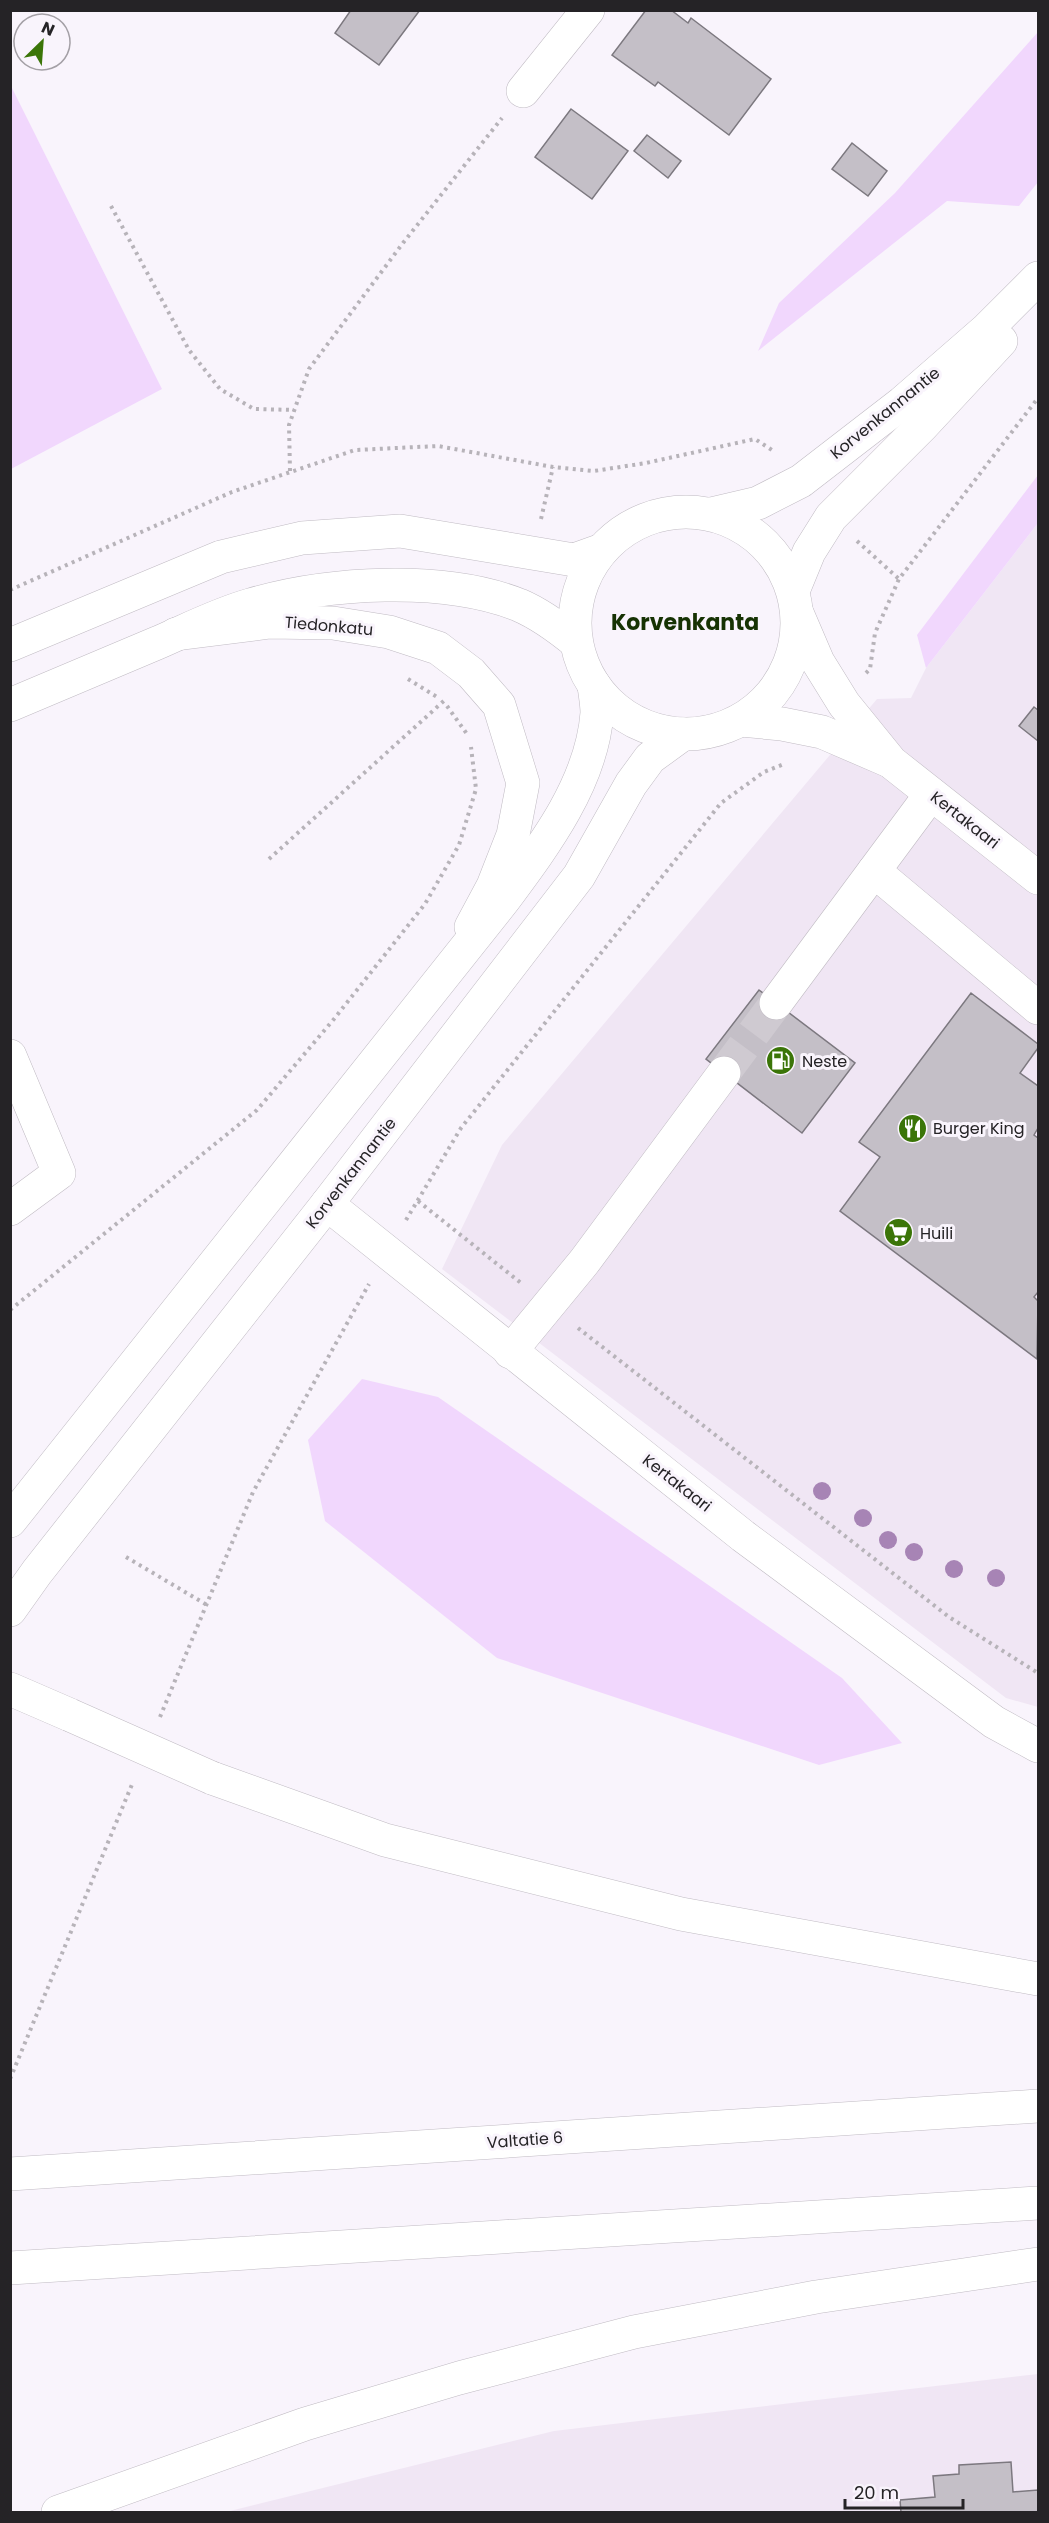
<svg xmlns="http://www.w3.org/2000/svg" width="1049" height="2523" font-family="Poppins,sans-serif">
  <style>
    .built { fill: #f0e6f4 }
    .green { fill: #f1d7fd }
    .building { fill: #c4bfc7; stroke: #7c787f; stroke-width: 1.5 }
    .lines { fill: none; stroke-linecap: round; stroke-linejoin: round }
    .minor-tunnel { stroke: #cfcad1; stroke-width: 33; stroke-dasharray: 33 16; stroke-linecap: butt }
    .minor-casing { stroke: #c0bbc3; stroke-width: 34 }
    .major-casing { stroke: #c0bbc3; stroke-width: 34 }
    .highway-casing { stroke: #c0bbc3; stroke-width: 34 }
    .path { stroke: #b7b3b9; stroke-width: 4; stroke-dasharray: 3 4.5; stroke-linecap: butt }
    .minor { stroke: #fff; stroke-width: 33 }
    .major { stroke: #fff; stroke-width: 33 }
    .highway { stroke: #fff; stroke-width: 33 }
    .highway-bridge-casing { stroke: #c0bbc3; stroke-width: 34; stroke-linecap: butt }
    .highway-bridge { stroke: #fff; stroke-width: 33 }
    .tree { fill: #a784b5 }
    .labels { text-anchor: middle; dominant-baseline: central; stroke-width: 6; stroke-linejoin: round; paint-order: stroke }
    .street-label { font-size: 16px; fill: #252326; stroke: #f9f4fc }
    .poi-label { font-size: 16px; fill: #252326; stroke: #f9f4fc; text-anchor: start }
    .district-label { font-size: 22px; font-weight: bold; fill: #163203; stroke: #f9f4fc }
  </style>
  <rect width="100%" height="100%" fill="#f9f4fc"/>
  <g class="built">
    <path d="M1038,523V1707L1006,1698L442,1269L502,1145L877,699L911,698L926,668Z"/>
    <path d="M1038,2374V2512H226L554,2431Z"/>
  </g>
  <g class="green">
    <path d="M1038,32V182L1019,206L947,201L758,351L779,303L895,193Z"/>
    <path d="M10,84L162,389L11,469H10Z"/>
    <path d="M1038,475V523L926,668L917,635Z"/>
    <path d="M362,1379L438,1397L842,1678L902,1743L819,1765L497,1658L325,1521L308,1440Z"/>
  </g>
  <g class="building">
    <path d="M351,10H420L379,65L335,33Z"/>
    <path d="M646,10H671L688,23L691,18L771,79L729,135L658,82L655,86L612,55Z"/>
    <path d="M571,109L628,151L592,199L535,157Z"/>
    <path d="M647,135L681,161L668,178L634,151Z"/>
    <path d="M852,143L887,171L868,196L832,169Z"/>
    <path d="M1034,707L1038,710V741L1019,726Z"/>
    <path d="M759,990L855,1063L802,1133L706,1059Z"/>
    <path d="M971,993L1038,1044V1048L1020,1073L1038,1086V1128L1034,1135L1038,1138V1292L1034,1297L1038,1301L1037,1359L840,1211L880,1157L859,1142Z"/>
    <path d="M1011,2462L1013,2492L1038,2490V2512H901L900,2500L935,2497L933,2476L959,2474V2465Z"/>
  </g>
  <g class="lines">
    <path class="minor-tunnel" d="M724,1073L776,1003"/>
    <defs>
      <g id="minor">
        <path d="M523,91L588,10"/>
        <path d="M797,613L818,662L844,704L891,762L1038,878"/>
        <path d="M176,634L270,622L333,623L389,632L438,648L471,673L499,705L523,783L513,835L493,886L471,927"/>
        <path d="M10,645L221,557L302,538L400,531L574,560L602,550"/>
        <path d="M10,705C59,684 108,664 157,643C187,630 218,614 250,605C327,582 443,575 519,605C540,614 559,628 576,642"/>
        <path d="M741,720L782,724L822,732L887,760"/>
        <path d="M874,871L1038,1008"/>
        <path d="M776,1003L931,794"/>
        <path d="M10,1056L59,1173L10,1209"/>
        <path d="M327,1204L743,1536L994,1722L1038,1746"/>
        <path d="M510,1352L584,1262L724,1073"/>
      </g>
      <g id="major">
        <circle cx="686" cy="623" r="111"/>
        <path d="M711,514L758,503L801,481L902,403L987,329L1038,278"/>
        <path d="M793,591L809,552L831,517L923,425L1001,341"/>
        <path d="M10,1521L503,901C543,847 592,783 597,713C597,704 595,694 594,685"/>
        <path d="M10,1610L37,1572L327,1204L579,876L631,784L650,758L683,734"/>
      </g>
      <g id="highway">
        <path d="M10,1689L70,1715"/>
        <path d="M212,1778L385,1840L681,1914L1038,1979"/>
        <path d="M10,2174L1038,2106"/>
        <path d="M10,2268L1038,2203"/>
        <path d="M58,2512L305,2424L459,2378L634,2332L816,2297L1038,2264"/>
      </g>
    </defs>
    <use href="#minor" class="minor-casing"/>
    <use href="#major" class="major-casing"/>
    <use href="#highway" class="highway-casing"/>
    <g class="path">
      <path d="M111,206L189,350L220,389L254,409L294,410"/>
      <path d="M290,471L289,425L309,369L403,243L502,118"/>
      <path d="M541,519L553,467"/>
      <path d="M857,541L899,579"/>
      <path d="M10,590L232,492L355,450L438,446L553,467L594,471L646,463L755,439L775,452"/>
      <path d="M866,673L870,669L875,633L899,579L1038,398"/>
      <path d="M408,679L437,697"/>
      <path d="M447,706L467,734"/>
      <path d="M269,859L446,699"/>
      <path d="M418,1201L521,1283"/>
      <path d="M406,1220L461,1128L721,803L764,772L784,764"/>
      <path d="M10,1310L257,1110L334,1019L425,904L459,845L476,789L471,747"/>
      <path d="M578,1328L949,1617L1038,1673"/>
      <path d="M126,1557L207,1605"/>
      <path d="M160,1717L253,1492L369,1284"/>
      <path d="M10,2079L133,1782"/>
    </g>
    <use href="#minor" class="minor"/>
    <use href="#major" class="major"/>
    <use href="#highway" class="highway"/>
    <defs>
      <path id="highway-bridge" d="M70,1715L212,1778"/>
    </defs>
    <use href="#highway-bridge" class="highway-bridge-casing"/>
    <use href="#highway-bridge" class="highway-bridge"/>
  </g>
  <g class="tree">
    <circle cx="822" cy="1491" r="9"/>
    <circle cx="863" cy="1518" r="9"/>
    <circle cx="888" cy="1540" r="9"/>
    <circle cx="914" cy="1552" r="9"/>
    <circle cx="954" cy="1569" r="9"/>
    <circle cx="996" cy="1578" r="9"/>
  </g>
  <defs>
    <symbol id="fuel-disc" viewBox="-11 -11 22 22"><circle r="9.5" fill="#3b7508" stroke="#f9f4fc"/><path d="M-5.5-6h7V0h2V4h1.3V-2.5L3-4.5l.8-.8L6-3V5H2.5V1h-1V6h-7ZM-4.2-4.7v3.2H.2V-4.7Z" fill="#fff"/></symbol>
    <symbol id="restaurant-disc" viewBox="-11 -11 22 22"><circle r="9.5" fill="#3b7508" stroke="#f9f4fc"/><path d="M-5-6h1v4h1v-4h1v4h1v-4h1v5L-1.5 .5V6h-2V.5L-5-1ZM5-6V6H3V1.5H1.5Q1.5-4 5-6Z" fill="#fff"/></symbol>
    <symbol id="supermarket-disc" viewBox="-11 -11 22 22"><circle r="9.5" fill="#3b7508" stroke="#f9f4fc"/><path d="M-6-5.5h2.5l.6 2H6L4.5 2H-2.5L-4.4-4H-6ZM-1.5 3.2a1.3 1.3 0 1 0 .1 0ZM3 3.2a1.3 1.3 0 1 0 .1 0Z" fill="#fff"/></symbol>
  </defs>
  <g fill-rule="evenodd">
    <use href="#fuel-disc" x="764" y="1044" width="33" height="33"/>
    <use href="#restaurant-disc" x="896" y="1112" width="33" height="33"/>
    <use href="#supermarket-disc" x="882" y="1216" width="33" height="33"/>
  </g>
  <g class="labels">
    <g class="street-label">
      <text transform="translate(885 413) rotate(-39)">Korvenkannantie</text>
      <text transform="translate(329 626) rotate(5)">Tiedonkatu</text>
      <text transform="translate(965 820) rotate(38)">Kertakaari</text>
      <text transform="translate(351 1173) rotate(-52)">Korvenkannantie</text>
      <text transform="translate(677 1483) rotate(38)">Kertakaari</text>
      <text transform="translate(525 2140) rotate(-4)">Valtatie 6</text>
    </g>
    <g class="poi-label">
      <text x="802" y="1061">Neste</text>
      <text x="933" y="1128">Burger King</text>
      <text x="920" y="1233">Huili</text>
    </g>
    <g class="district-label">
      <text x="685" y="622">Korvenkanta</text>
    </g>
  </g>
  <rect width="1049" height="2523" fill="none" stroke="#252326" stroke-width="24"/>
  <g transform="translate(42 42) rotate(25)"><circle r="28" fill="#f9f4fc" stroke="#a4a0a6" stroke-width="1.5"/>
  <path d="M0-4.5L10 22L0 15L-10 22Z" fill="#3b7508"/>
  <text y="-9" font-size="16" font-weight="bold" text-anchor="middle" fill="#252326">N</text>
  </g>
  <path d="M845 2499v9h118v-9" fill="none" stroke="#252326" stroke-width="3"/>
  <text x="854" y="2499" font-size="18" fill="#252326" stroke="#f9f4fc" stroke-width="4.5" paint-order="stroke">20 m</text>
</svg>
